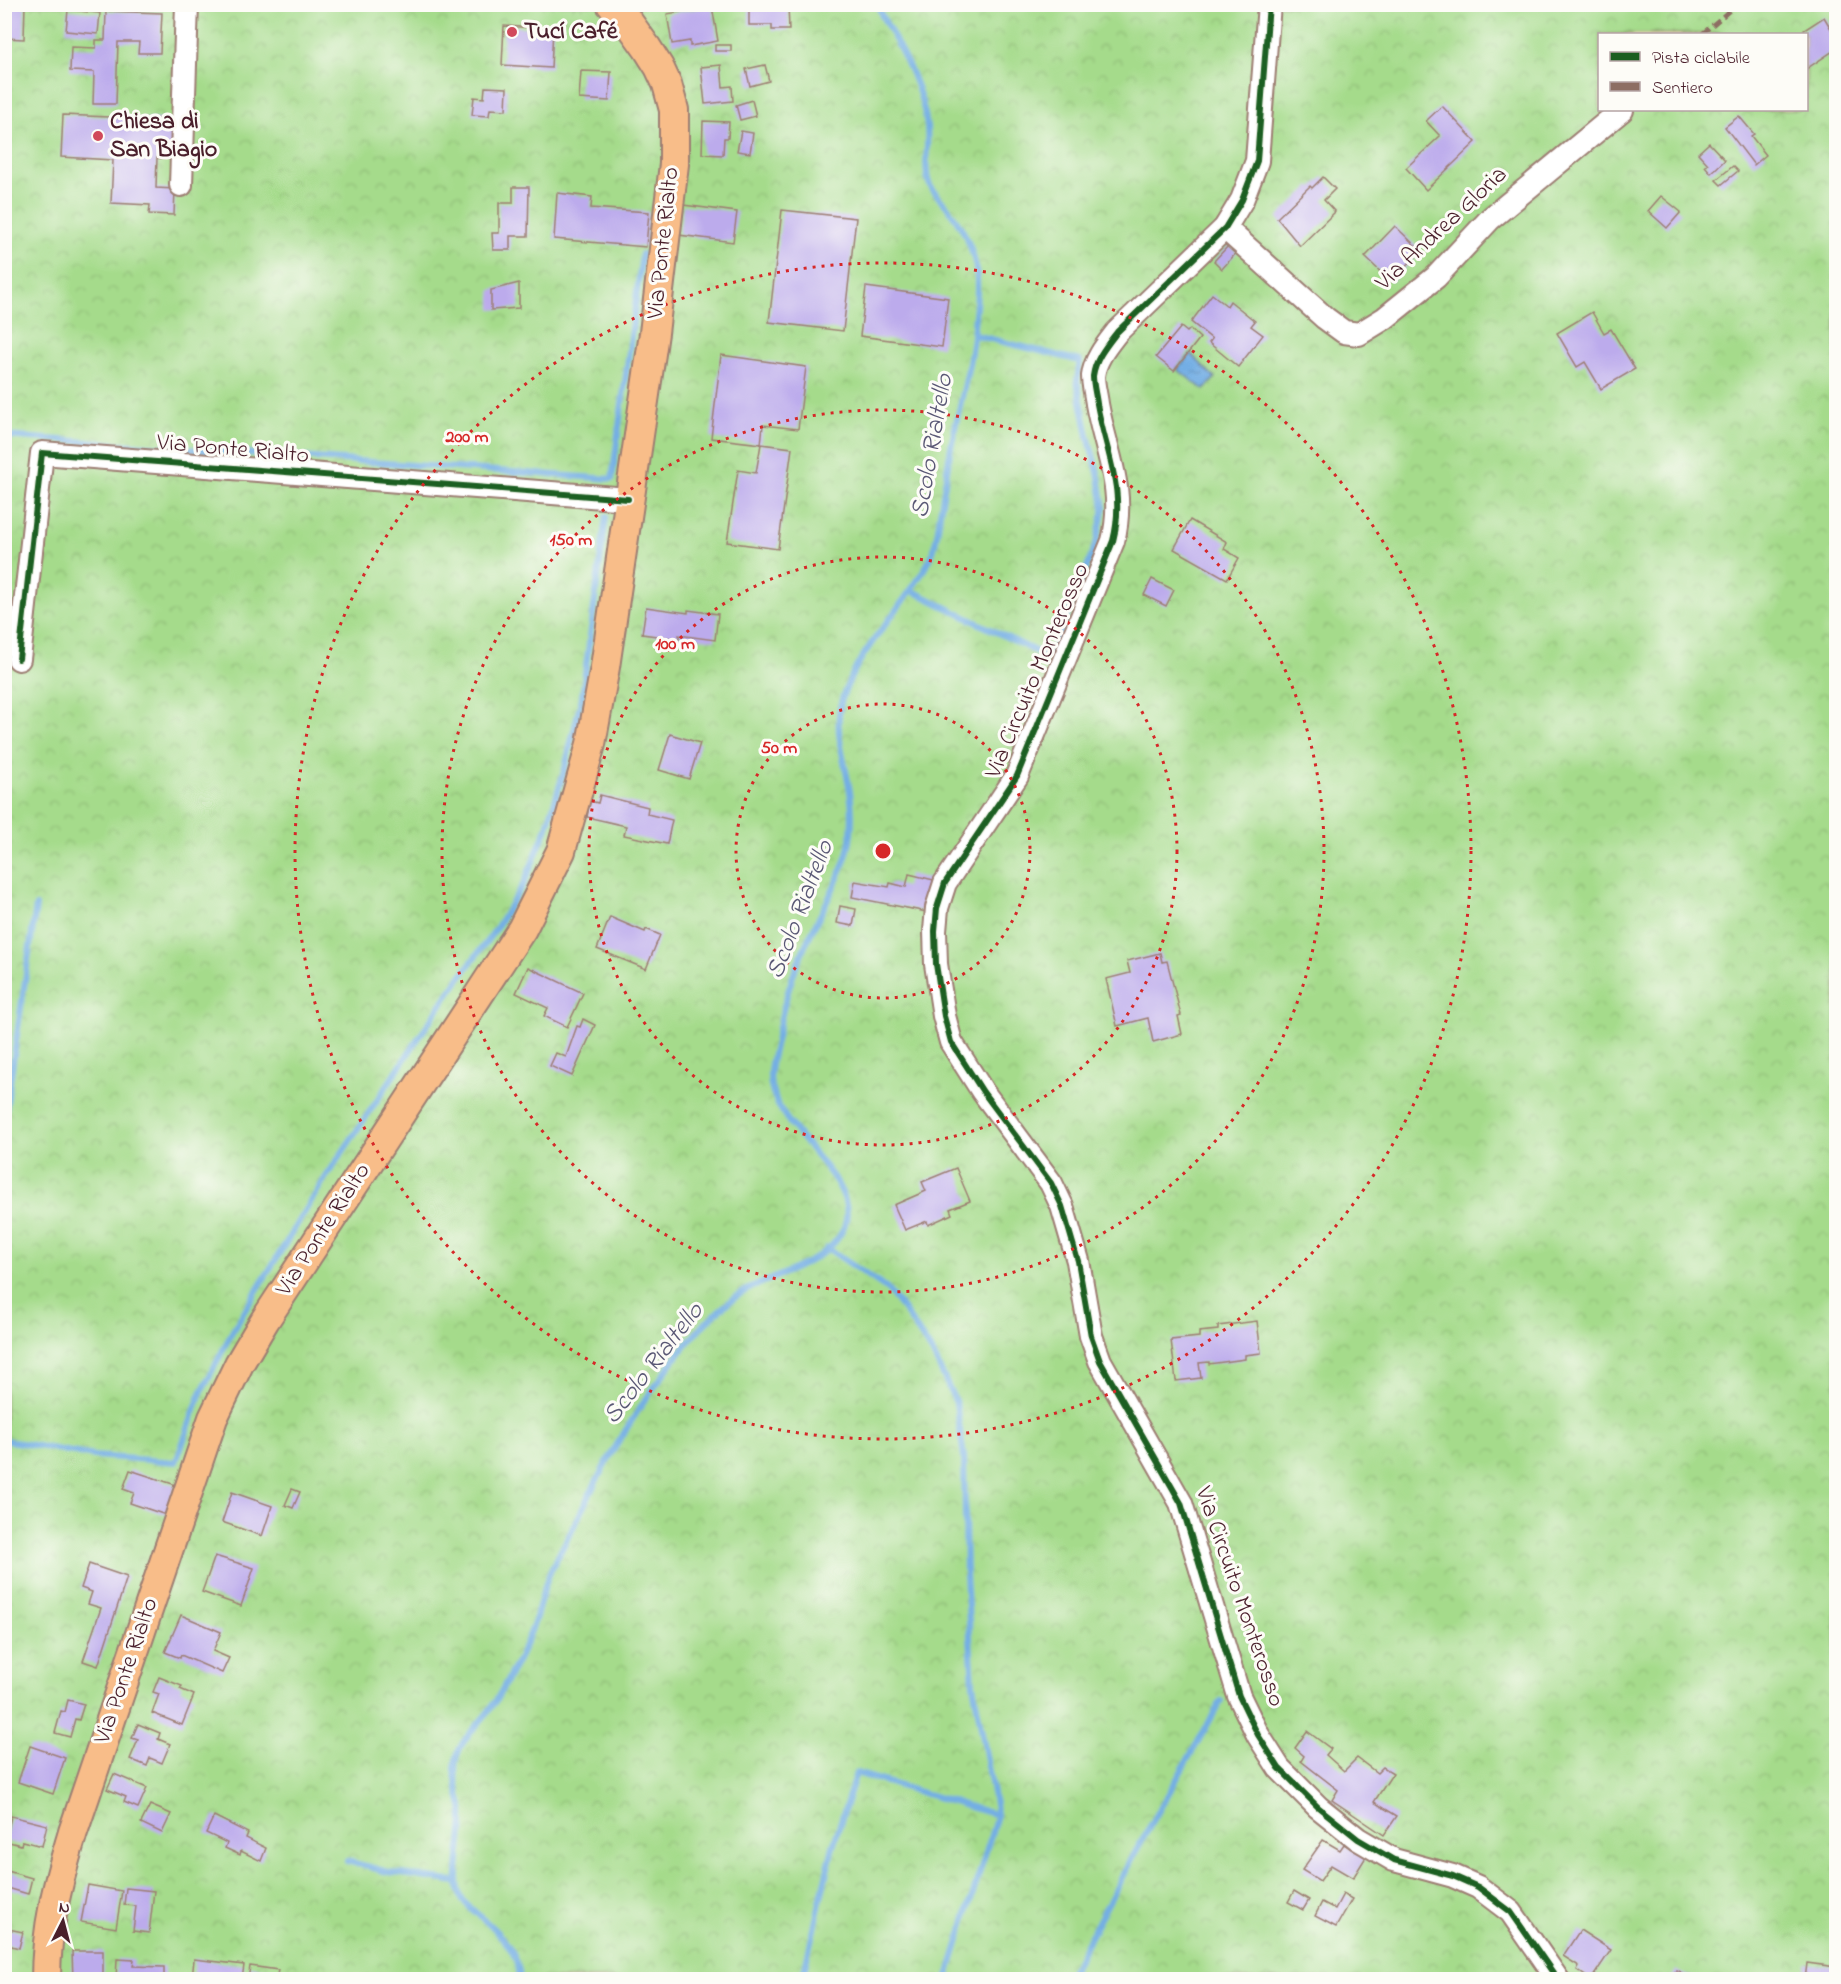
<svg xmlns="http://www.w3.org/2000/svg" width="1841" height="1984" font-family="'Indie Flower',sans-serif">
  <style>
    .park { fill: url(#park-crowns); stroke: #787d5b; stroke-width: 1.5; fill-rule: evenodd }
    .water { fill: url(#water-ripples); stroke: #5e6688; stroke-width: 1.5 }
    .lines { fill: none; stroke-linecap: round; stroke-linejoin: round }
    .stream { stroke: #73aee4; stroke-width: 6 }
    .building { fill: #bcabec }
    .minor-casing { stroke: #9d7e73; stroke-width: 26 }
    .major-casing { stroke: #9d7e73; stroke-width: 32 }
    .minor { stroke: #fff; stroke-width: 22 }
    .major { stroke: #f8bd89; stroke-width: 28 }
    .quiet { stroke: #8d6e63; stroke-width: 4.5; stroke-dasharray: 9 4.5; stroke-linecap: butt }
    .cycleway-casing { stroke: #fdfcf7; stroke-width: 10 }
    .cycleway { stroke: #1b5e20; stroke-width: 6 }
    .ring { fill: none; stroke: #d62828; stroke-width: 3; stroke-dasharray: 3 6 }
    .poi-dot { fill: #d1495b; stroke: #fdfcf7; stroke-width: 2 }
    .labels { text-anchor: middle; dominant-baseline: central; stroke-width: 6; stroke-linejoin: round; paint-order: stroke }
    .poi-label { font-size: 24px; font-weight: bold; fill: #4a1f2b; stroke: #fdfcf7; text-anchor: start }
    .street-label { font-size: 24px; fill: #4a1f2b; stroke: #fdfcf7 }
    .water-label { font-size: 26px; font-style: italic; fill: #5a5875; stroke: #fdfcf7 }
    .centre { fill: #d62828; stroke: #fdfcf7; stroke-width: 3 }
    .ring-label { font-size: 18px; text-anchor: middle; font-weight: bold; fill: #d62828; stroke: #fdfcf7; stroke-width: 6; stroke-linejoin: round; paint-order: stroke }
  </style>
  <defs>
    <pattern id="park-crowns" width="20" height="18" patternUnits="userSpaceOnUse" patternTransform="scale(1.5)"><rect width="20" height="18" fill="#a5db8b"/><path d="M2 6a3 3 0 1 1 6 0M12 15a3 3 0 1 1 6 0" fill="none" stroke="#90bc78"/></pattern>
    <pattern id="water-ripples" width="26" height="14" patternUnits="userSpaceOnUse" patternTransform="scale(1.5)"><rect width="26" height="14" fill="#73aee4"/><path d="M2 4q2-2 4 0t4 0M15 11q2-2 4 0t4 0" fill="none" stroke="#608db9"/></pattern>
  </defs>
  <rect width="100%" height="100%" fill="#fdfcf7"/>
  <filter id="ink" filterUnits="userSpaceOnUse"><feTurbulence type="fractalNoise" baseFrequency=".0167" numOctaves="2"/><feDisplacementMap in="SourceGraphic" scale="12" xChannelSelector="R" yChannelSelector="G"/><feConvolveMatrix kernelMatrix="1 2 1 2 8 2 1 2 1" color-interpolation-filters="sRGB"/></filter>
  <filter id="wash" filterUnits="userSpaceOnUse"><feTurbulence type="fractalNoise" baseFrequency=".008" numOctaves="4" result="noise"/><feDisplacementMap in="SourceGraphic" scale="24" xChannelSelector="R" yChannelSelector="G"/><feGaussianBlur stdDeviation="1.35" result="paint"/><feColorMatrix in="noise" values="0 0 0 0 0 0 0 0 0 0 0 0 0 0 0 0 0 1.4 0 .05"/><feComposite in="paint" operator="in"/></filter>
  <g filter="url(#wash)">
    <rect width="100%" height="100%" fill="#f0ddbb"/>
    <path class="park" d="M5,5H1836V1979H5ZM1600,34H1806V110H1600Z"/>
    <path class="water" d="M1191,354L1215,378L1204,390L1177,369Z"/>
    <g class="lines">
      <g class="stream">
        <path d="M4,436L612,479L642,254"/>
        <path d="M911,590L1049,658L1078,591L1097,540L1104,508L1099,477L1088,436L1077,381L1080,361L975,335"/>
        <path d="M4,1123L36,906"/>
        <path d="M827,1248L886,1288L903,1309L932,1352L956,1403L964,1457L966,1574L973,1684L997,1815L947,1980"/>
        <path d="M4,1440L94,1456L176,1462L200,1395L233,1330L324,1180L450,991L495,930L524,883L546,830L565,768L582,696L606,517"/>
        <path d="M347,1861L388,1872L456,1882"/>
        <path d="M520,1980C519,1951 500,1934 480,1916C478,1915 464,1902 463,1901C451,1883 464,1837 463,1813C461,1798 455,1784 455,1769C455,1744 474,1730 488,1712C499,1698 507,1679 516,1664C523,1650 529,1637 534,1623C540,1605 543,1587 551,1570C559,1553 569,1536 577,1520C601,1469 629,1421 663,1375C678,1354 694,1333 713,1316C724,1306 736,1295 749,1289C779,1273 838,1260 846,1220C856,1174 769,1127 770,1075C770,1065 773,1053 776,1042C782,1010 791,976 805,946C819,915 837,887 847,854C854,830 853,801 847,776C842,750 834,726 842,699C858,648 907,605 931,557C937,544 938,528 940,513C944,491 947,469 951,447C959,406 971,367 974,326C976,303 980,282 974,259C970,242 960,224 949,209C942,200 933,193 929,183C923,166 929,145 927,127C922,85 901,51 881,14L878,4"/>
        <path d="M802,1980L833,1846L856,1773L997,1815"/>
        <path d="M1067,1980L1136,1851L1221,1701"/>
      </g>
    </g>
    <g id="blocks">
      <g class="building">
        <path d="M4,4H25L24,39L4,38Z"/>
        <path d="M749,4H788L789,30H772V25H749Z"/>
        <path d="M712,6L718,41L690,46V41L672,44L667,14Z"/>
        <path d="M68,10L100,13L98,34L66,31Z"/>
        <path d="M106,11L162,13L160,53H138L139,42H118L116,104H93L94,72L70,71L71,47L96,48V40H105Z"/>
        <path d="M1824,17L1836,37V49L1806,69V34H1798Z"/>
        <path d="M504,26L553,29L551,68L502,65Z"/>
        <rect x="715" y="45" width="16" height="6"/>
        <path d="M721,65L723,87L732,86L733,101L705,104L701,67Z"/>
        <path d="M765,65L769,81L750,86L746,69Z"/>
        <path d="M581,71L611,72L609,101L579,99Z"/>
        <path d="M485,87L507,88L506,110L490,109L489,116L472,115L474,97L484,98Z"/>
        <path d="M752,100L756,116L740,120L736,105Z"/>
        <path d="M1442,106L1476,142L1426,190L1406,168L1440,136L1426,121Z"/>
        <path d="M63,115L178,120L177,159L157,158L156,188L175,189L174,215L149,214L150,205L111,203L113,160L61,157Z"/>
        <path d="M1739,116L1754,134L1751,136L1766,155L1754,165L1725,127Z"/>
        <path d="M703,121L729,122L728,138H724L723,155L702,154Z"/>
        <path d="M741,131L753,133L750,153L737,151Z"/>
        <path d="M1709,143L1725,160L1711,173L1705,166L1708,164L1698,153Z"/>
        <path d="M1733,166L1738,171L1721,185L1716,180Z"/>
        <path d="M1323,177L1335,189L1324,200L1335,212L1300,246L1277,218L1310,186L1312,188Z"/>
        <path d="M513,187H529L528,236H510V250H493L492,233H499V203H513Z"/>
        <path d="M557,193L592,197L591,208L649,212L646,247L554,239Z"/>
        <path d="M1661,196L1681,212L1667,228L1648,211Z"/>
        <path d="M683,205L737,212L733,242L679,235Z"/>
        <path d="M782,210L856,218L843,331L769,322Z"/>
        <path d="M1395,226L1421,251L1391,282L1365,257Z"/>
        <path d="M1229,245L1237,252L1222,269L1214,261Z"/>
        <path d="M519,283V308L491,310V290Z"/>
        <path d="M866,287L948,298L942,347L860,336Z"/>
        <path d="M1212,294L1227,306L1230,301L1255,321L1251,326L1263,335L1238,367L1209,343L1212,339L1191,322Z"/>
        <path d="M1592,312L1604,333L1611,329L1635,369L1601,389L1585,362L1577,367L1557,333Z"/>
        <path d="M1181,327L1187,332L1190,329L1200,338L1174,371L1156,357Z"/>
        <path d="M721,355L806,367L798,429L763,425L761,444L792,448L778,549L727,542L738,470L756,473L761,444L711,438Z"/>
        <path d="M1190,520L1227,542L1224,549L1239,558L1227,579L1174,549Z"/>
        <path d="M1152,579L1174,590L1166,606L1144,595Z"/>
        <path d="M646,607L688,613V610L718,614L715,640L679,635V639L642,634Z"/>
        <path d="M670,734L700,743L689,779L659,770Z"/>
        <path d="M600,795L648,807L647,814L672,820L667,844L624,835L626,826L587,817L590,801L598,803Z"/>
        <path d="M909,874L938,881L932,913L852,897L855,881L889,887L890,883L906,887Z"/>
        <path d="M840,906L856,909L853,926L837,923Z"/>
        <path d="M610,917L645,932L646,929L660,935L646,969L597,949Z"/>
        <path d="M1160,953L1162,962L1167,961L1181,1015L1178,1016L1182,1034L1153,1042L1148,1018L1117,1026L1106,979L1130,973L1127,961Z"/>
        <path d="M528,967L583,993L567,1027L544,1016L548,1008L516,993Z"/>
        <path d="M583,1019L595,1025L572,1076L550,1066L556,1053L566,1057L577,1026L580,1027Z"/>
        <path d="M956,1168L970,1201L950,1209L952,1214L928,1225L927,1221L905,1230L894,1205L926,1191L922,1182Z"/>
        <path d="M1257,1321L1261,1353L1245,1355V1359L1209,1364V1362L1199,1363L1201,1378L1176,1381L1171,1340L1199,1337V1332L1218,1330V1326Z"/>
        <path d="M130,1470L176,1485L166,1515L130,1503L134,1493L123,1489Z"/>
        <path d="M292,1489L300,1492L293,1508L285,1505Z"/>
        <path d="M232,1492L272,1506L262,1536L222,1522Z"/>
        <path d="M215,1556L254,1568L241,1606L202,1592Z"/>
        <path d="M89,1564L127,1577L98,1666L83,1661L101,1608L88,1604L92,1592L81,1588Z"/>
        <path d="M181,1615L221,1632L213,1651L229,1658L222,1673L181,1655L180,1658L165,1652Z"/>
        <path d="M159,1677L182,1686L180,1689L194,1695L182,1725L152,1713L159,1694L153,1692Z"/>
        <path d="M68,1700L84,1704L79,1720L75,1719L70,1737L55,1733L61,1711L65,1712Z"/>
        <path d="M138,1724L160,1733L158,1739L170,1744L162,1763L150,1758L147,1766L130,1759L138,1740L132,1738Z"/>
        <path d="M1307,1731L1331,1749L1326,1755L1344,1771L1357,1758L1377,1773L1383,1767L1393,1773L1374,1802L1397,1816L1384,1835L1332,1800L1338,1790L1301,1761L1304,1756L1295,1748Z"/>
        <path d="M30,1746L65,1758L53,1794L18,1782Z"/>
        <path d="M114,1774L147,1788L138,1808L124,1802L126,1797L107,1789Z"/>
        <path d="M150,1805L171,1814L162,1833L141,1823Z"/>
        <path d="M11,1816L47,1825L42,1846L22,1841L21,1845L5,1841Z"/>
        <path d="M214,1816L248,1833L246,1838L266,1848L261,1861L241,1851L240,1855L225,1848L227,1843L206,1833Z"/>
        <path d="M1323,1840L1340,1850L1344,1844L1366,1857L1353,1878L1331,1865L1320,1881L1302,1870Z"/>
        <path d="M4,1870L32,1878L28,1894L4,1887Z"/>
        <path d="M88,1885L122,1891L116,1928L81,1922Z"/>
        <path d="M126,1888L154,1891L149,1933L133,1931L136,1906L124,1905Z"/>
        <path d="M1294,1891L1309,1900L1303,1910L1288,1902Z"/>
        <path d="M1343,1894L1352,1899L1336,1927L1315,1916L1322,1902L1335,1909Z"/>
        <path d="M4,1928L23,1932L19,1948L4,1944Z"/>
        <path d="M1580,1930L1611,1950L1591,1980L1577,1970L1579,1966L1563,1956Z"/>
        <path d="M72,1951H103V1980H73Z"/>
        <path d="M117,1959L134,1960L133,1966L164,1967V1980L116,1979Z"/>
        <path d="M194,1959L244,1965L242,1980H192Z"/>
        <path d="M1807,1963L1836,1967V1980H1805Z"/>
        <path d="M250,1966L278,1970L276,1980H248Z"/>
        <path d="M1676,1970L1689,1977L1690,1976L1697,1980H1671Z"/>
      </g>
    </g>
  </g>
  <g filter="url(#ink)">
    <use href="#blocks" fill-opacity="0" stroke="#9d7e73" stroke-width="1.5"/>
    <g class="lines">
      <defs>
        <g id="minor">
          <path d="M1269,4L1257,161L1242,200L1225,228L1117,332C1107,345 1095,359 1093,376C1093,385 1096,395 1097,404C1106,454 1126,489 1113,541L1017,776L945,883L937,908L935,931L936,964L944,1016L951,1042L983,1092L1051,1183L1062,1206L1078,1261L1091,1336L1100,1361L1181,1503L1239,1696L1258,1735L1279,1768L1318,1807L1358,1839L1394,1860L1453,1876L1478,1887L1511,1912L1558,1980"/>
          <path d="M181,185L187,4"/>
          <path d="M1225,228L1325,318L1344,332L1359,334L1385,318L1436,277L1490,219L1622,110"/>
          <path d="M19,659L42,453L628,499"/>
        </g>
        <path id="major" d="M46,1980C46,1927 58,1882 73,1832L213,1418L239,1364L265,1320L522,929L561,851L591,744L605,667L654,333L674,164V110L667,84L659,67L647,48L627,20L611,4"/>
      </defs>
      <use href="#minor" class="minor-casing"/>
      <use href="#major" class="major-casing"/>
      <use href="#minor" class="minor"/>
      <use href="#major" class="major"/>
      <path class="quiet" d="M1702,34L1737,4"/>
      <defs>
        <g id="cycleway">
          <path d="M1269,4L1257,161L1242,200L1225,228L1117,332C1107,345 1095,359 1093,376C1093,385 1096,395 1097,404C1106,454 1126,489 1113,541L1017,776L945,883L937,908L935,931L936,964L944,1016L951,1042L983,1092L1051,1183L1062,1206L1078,1261L1091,1336L1100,1361L1181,1503L1239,1696L1258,1735L1279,1768L1318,1807L1358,1839L1394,1860L1453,1876L1478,1887L1511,1912L1558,1980"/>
          <path d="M19,659L42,453L628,499"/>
        </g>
      </defs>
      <use href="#cycleway" class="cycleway-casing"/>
      <use href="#cycleway" class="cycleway"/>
    </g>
  </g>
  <g class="ring">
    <circle cx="883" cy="851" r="147"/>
    <circle cx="883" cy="851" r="294"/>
    <circle cx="883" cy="851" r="441"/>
    <circle cx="883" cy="851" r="588"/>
  </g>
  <g class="poi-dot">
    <circle cx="512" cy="32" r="6"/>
    <circle cx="98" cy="136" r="6"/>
  </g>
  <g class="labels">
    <g class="poi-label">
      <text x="524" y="32">Tucí Café</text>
      <text x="110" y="122">Chiesa di<tspan x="110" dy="28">San Biagio</tspan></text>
    </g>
    <g class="street-label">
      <text transform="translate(1442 229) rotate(-43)">Via Andrea Gloria</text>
      <text transform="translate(664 243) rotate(-84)">Via Ponte Rialto</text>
      <text transform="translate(233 450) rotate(5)">Via Ponte Rialto</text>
      <text transform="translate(1038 671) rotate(-67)">Via Circuito Monterosso</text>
      <text transform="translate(324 1230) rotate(-57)">Via Ponte Rialto</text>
      <text transform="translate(1239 1597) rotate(71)">Via Circuito Monterosso</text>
      <text transform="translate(127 1671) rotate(-71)">Via Ponte Rialto</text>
    </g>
    <g class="water-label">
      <text transform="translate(933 446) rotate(-80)">Scolo Rialtello</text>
      <text transform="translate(801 910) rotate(-69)">Scolo Rialtello</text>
      <text transform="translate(654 1364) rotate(-52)">Scolo Rialtello</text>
    </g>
  </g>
  <circle cx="883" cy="851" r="9" class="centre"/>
  <g class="ring-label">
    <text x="467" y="442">200 m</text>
    <text x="571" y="545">150 m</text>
    <text x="675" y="649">100 m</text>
    <text x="779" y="753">50 m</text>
  </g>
  <rect width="1841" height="1984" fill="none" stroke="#fdfcf7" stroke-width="24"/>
  <rect x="1598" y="33" width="210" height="78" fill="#fdfcf7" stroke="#b5a4a5" stroke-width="1.5"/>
  <rect x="1610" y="52" width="30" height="9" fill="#1b5e20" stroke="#b5a4a5" stroke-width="1.5"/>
  <text x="1652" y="63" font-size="18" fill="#4a1f2b">Pista ciclabile</text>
  <rect x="1610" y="82" width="30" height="9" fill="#8d6e63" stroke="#b5a4a5" stroke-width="1.5"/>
  <text x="1652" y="93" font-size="18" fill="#4a1f2b">Sentiero</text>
  <g transform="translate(63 1921) rotate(6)" stroke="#fdfcf7" stroke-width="4.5" paint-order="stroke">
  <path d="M0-4.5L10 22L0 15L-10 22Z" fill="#4a1f2b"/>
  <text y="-9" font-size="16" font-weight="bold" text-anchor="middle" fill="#4a1f2b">N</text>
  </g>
</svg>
